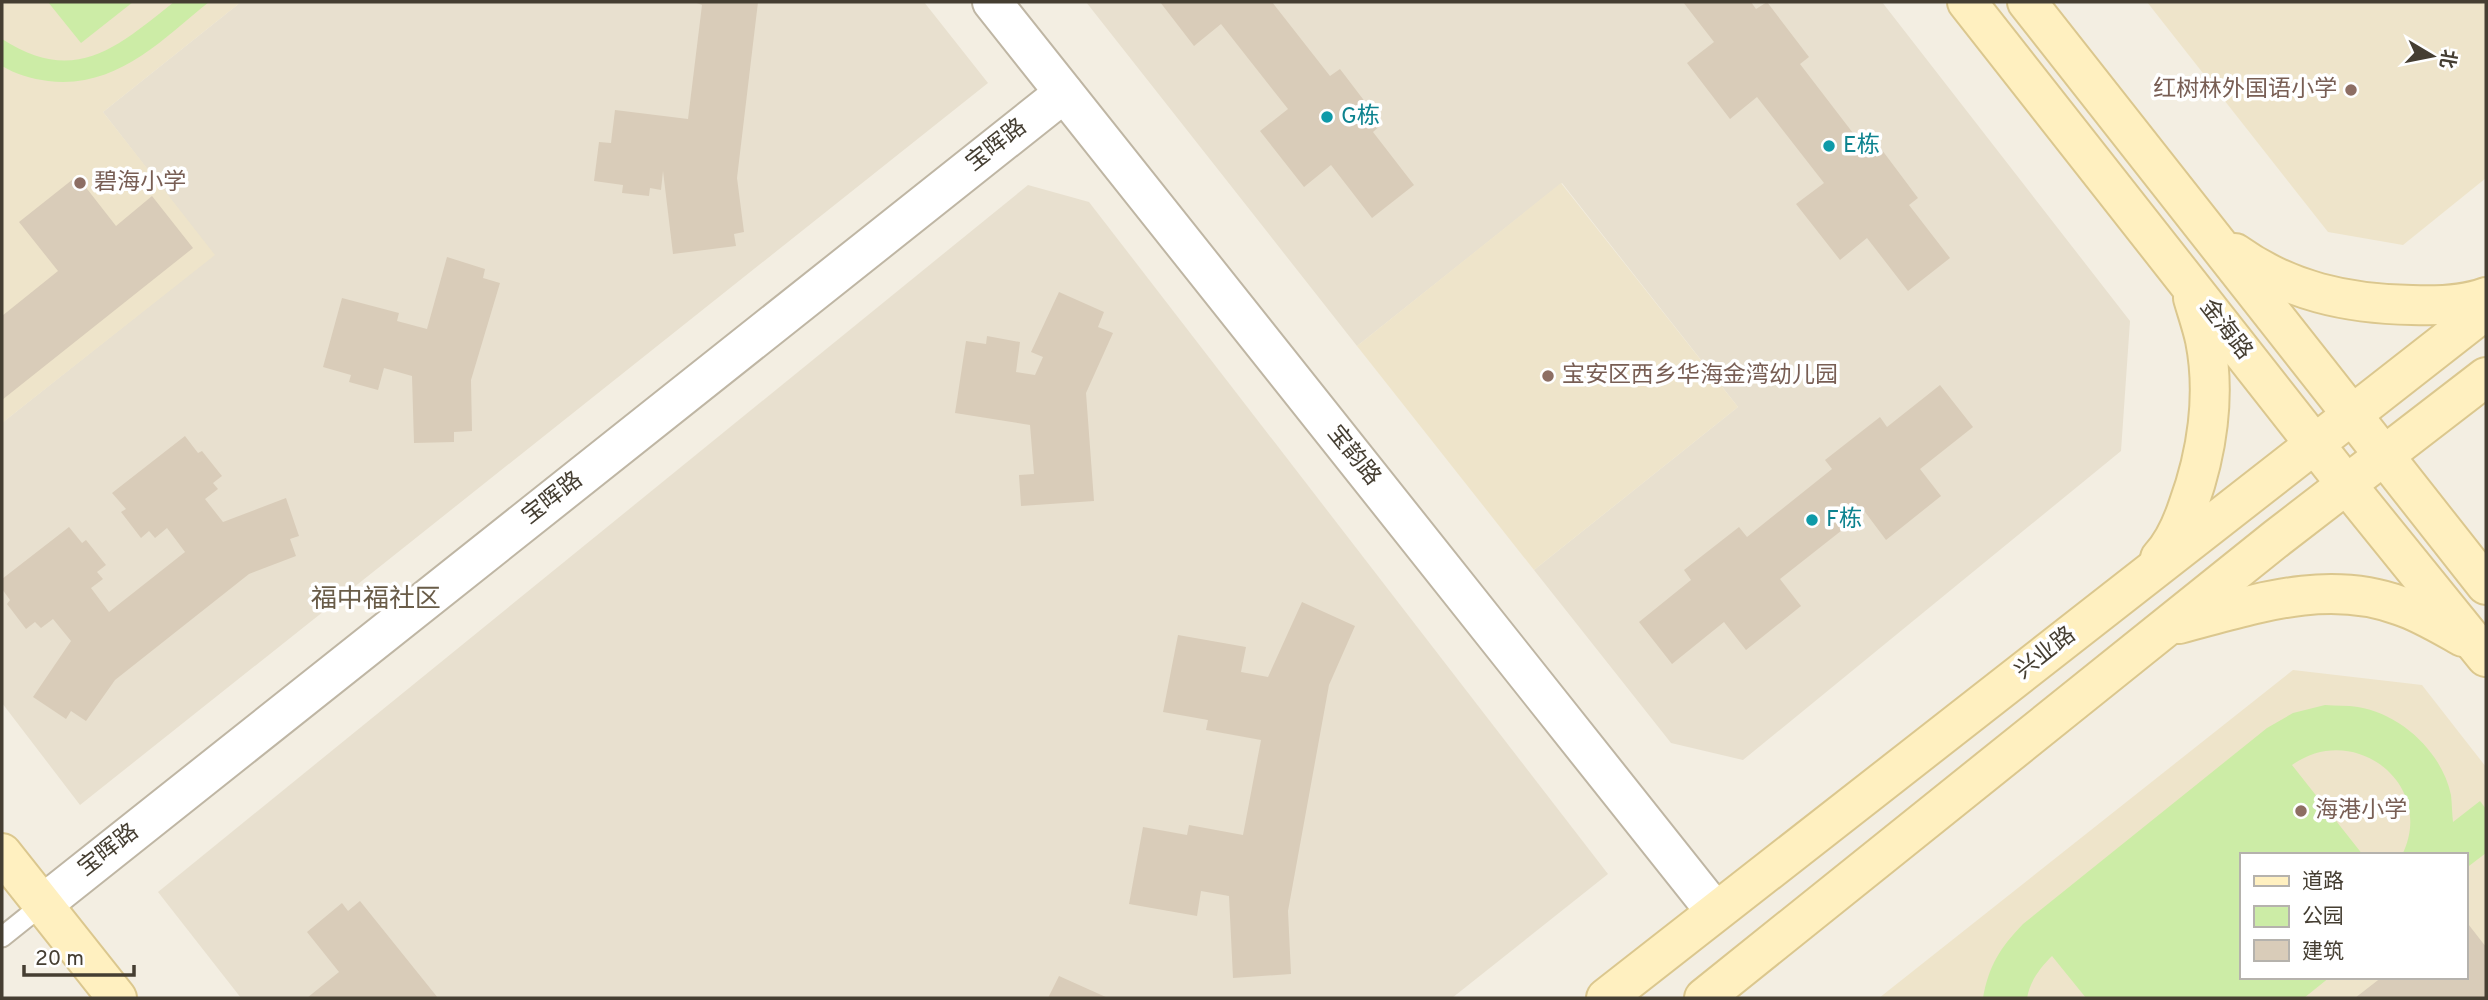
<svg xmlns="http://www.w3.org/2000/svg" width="2488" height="1000" font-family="Overpass,'Noto Sans SC',sans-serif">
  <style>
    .residential { fill: #e8e0cf }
    .education { fill: #eee4ca; fill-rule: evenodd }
    .green { fill: #cceca6 }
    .building { fill: #d9ccb9 }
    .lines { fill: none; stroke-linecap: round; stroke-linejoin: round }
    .lane-casing { stroke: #bfb6a4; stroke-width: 23 }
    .street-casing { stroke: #bfb6a4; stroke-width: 42 }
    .secondary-casing { stroke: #dbc78e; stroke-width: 42 }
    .lane { stroke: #fff; stroke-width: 19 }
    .street { stroke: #fff; stroke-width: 38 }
    .secondary { stroke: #fff0c0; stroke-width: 38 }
    .education-dot { fill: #8d6e63; stroke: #fff; stroke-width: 2.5 }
    .culture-dot { fill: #0f9aa8; stroke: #fff; stroke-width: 2.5 }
    .labels { text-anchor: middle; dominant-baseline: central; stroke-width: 7; stroke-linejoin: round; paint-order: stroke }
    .education-label { font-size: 23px; fill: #785e54; stroke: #fff; text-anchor: start }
    .culture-label { font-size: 23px; fill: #0d838f; stroke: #fff; text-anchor: start }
    .street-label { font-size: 23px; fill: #453e32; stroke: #fff }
    .quarter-label { font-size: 26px; fill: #695c48; stroke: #fff }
  </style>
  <rect width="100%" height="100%" fill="#f3eee2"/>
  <g class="residential">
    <path d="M241,2H924L988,83L80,805L2,703V423L214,255L103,112Z"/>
    <path d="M1086,2H1882L2130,321L2121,451L1743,760L1671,743L1534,570L1738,407L1562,183L1357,346Z"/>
    <path d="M1028,185L1089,202L1608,874L1452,998H241L158,892Z"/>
  </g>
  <g class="education">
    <path d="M2,2H241L103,112L215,255L2,423Z"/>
    <path d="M2147,2H2486V178L2403,245L2328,232Z"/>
    <path d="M1561,183L1738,407L1534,570L1357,346Z"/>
    <path d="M2293,670L2422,685L2486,767V998H1879ZM2241,855H2465V977H2241Z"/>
  </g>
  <g class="green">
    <path d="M48,2H133L81,43Z"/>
    <path d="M174,2H209C160,41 117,89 48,81C32,79 15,74 2,66V39C75,86 116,48 174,2Z"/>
    <path d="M2325,705C2336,706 2347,705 2358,707C2401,714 2442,752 2451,795C2452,804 2452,814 2453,822L2480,801L2486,809V853L2465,869V855H2402C2437,785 2354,720 2292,765L2363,855H2241V977H2330L2304,998H2086L2052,956C2040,968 2030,981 2027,998H1983C1989,965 2000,948 2023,924L2267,728L2293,713Z"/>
  </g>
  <g class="building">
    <path d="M694,2H758L737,178L744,232L734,234L736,246L673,254L663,171L661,190L650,188L649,196L622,193L623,185L594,181L599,142L611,143L615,110L688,119L702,5Z"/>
    <path d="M1160,2H1272L1330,76L1340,69L1382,124L1373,132L1414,185L1372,218L1331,165L1304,187L1260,131L1288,109L1221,24L1194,46Z"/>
    <path d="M1683,2H1751L1756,9L1767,2L1809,57L1800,64L1866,150L1876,142L1918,198L1909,205L1950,258L1908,291L1867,238L1840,260L1796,204L1824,183L1757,97L1730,119L1687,63L1714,42Z"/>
    <path d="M77,176L116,226L152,196L193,248L2,400V316L58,271L19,222Z"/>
    <path d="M447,257L485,269L483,278L500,283L471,380L472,431L454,432V442L414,443L412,376L384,368L378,390L349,382L351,375L323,367L342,298L399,313L397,321L427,329Z"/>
    <path d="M1059,292L1104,312L1098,327L1113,333L1086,393L1094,501L1021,506L1019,475L1034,474L1030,425L955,413L966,341L986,344L987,336L1020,342L1016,372L1035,375L1043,357L1031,352Z"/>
    <path d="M1940,385L1973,427L1920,469L1941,496L1886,540L1865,512L1780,579L1801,606L1746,650L1724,622L1672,664L1639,622L1691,580L1684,570L1739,527L1747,537L1832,469L1825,460L1880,417L1887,427Z"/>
    <path d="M185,436L198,453L202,451L222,476L213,483L218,489L205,499L223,522L286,498L299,536L290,539L296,556L249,574L115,680L86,721L71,711L66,719L33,697L71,641L53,619L41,628L35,622L26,629L7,604L10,600L2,589V579L69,527L82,543L86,540L106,565L97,572L103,579L91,588L109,612L185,552L167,528L155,538L149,531L141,538L121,512L126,509L112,493Z"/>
    <path d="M1302,602L1355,626L1329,685L1288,911L1291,974L1233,978L1229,896L1201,891L1197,916L1129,904L1143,827L1187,835L1189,825L1243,835L1261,740L1206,730L1208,720L1163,712L1178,635L1246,647L1241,672L1268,677Z"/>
    <path d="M360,901L438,998H307L339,972L307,932L342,903L348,911Z"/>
    <path d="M2465,920L2486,947V998H2355L2382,977H2465Z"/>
    <path d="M1059,976L1108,998H1048Z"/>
  </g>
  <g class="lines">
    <defs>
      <path id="lane" d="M2,937L42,905"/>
      <g id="street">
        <path d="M992,2L1715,911"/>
        <path d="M42,905L1064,93"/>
      </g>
      <g id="secondary">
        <path d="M1967,2L2346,484L2486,657"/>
        <path d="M2027,2L2486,585"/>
        <path d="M2235,253C2288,291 2347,304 2412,305C2435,306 2464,305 2486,297"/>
        <path d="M2160,558C2173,544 2182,524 2188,506C2207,454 2216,395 2205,340C2202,326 2197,312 2193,298"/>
        <path d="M2179,624C2252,605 2326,578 2401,606C2422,613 2443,626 2463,637"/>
        <path d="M2,853L117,998"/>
        <path d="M1606,998L2486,310"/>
        <path d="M1704,998L2277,538L2486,377"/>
      </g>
    </defs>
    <use href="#lane" class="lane-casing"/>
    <use href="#street" class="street-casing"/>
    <use href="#secondary" class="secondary-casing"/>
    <use href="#lane" class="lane"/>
    <use href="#street" class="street"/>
    <use href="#secondary" class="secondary"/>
  </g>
  <g class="education-dot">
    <circle cx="2351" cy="90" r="7"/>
    <circle cx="80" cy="183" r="7"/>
    <circle cx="1548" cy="376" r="7"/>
    <circle cx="2301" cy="811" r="7"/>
  </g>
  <g class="culture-dot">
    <circle cx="1327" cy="117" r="7"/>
    <circle cx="1829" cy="146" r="7"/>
    <circle cx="1812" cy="520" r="7"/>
  </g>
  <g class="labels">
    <g class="education-label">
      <text x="2337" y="90" text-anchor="end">红树林外国语小学</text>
      <text x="94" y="183">碧海小学</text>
      <text x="1562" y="376">宝安区西乡华海金湾幼儿园</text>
      <text x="2315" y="811">海港小学</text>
    </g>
    <g class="culture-label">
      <text x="1341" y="117">G栋</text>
      <text x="1843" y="146">E栋</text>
      <text x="1826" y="520">F栋</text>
    </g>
    <g class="street-label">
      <text transform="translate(997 146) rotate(-38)">宝晖路</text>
      <text transform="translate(2225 330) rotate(52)">金海路</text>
      <text transform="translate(1353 456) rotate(51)">宝韵路</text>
      <text transform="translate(553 499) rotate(-38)">宝晖路</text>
      <text transform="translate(2046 654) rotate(-38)">兴业路</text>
      <text transform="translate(109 851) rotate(-38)">宝晖路</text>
    </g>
    <g class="quarter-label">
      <text x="376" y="600">福中福社区</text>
    </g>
  </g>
  <rect width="2488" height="1000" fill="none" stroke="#453e32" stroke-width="7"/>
  <rect x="2240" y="853" width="228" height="126" fill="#ffffff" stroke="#b5b2ad" stroke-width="2"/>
  <rect x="2254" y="876" width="35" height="10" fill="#fff0c0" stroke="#b5b2ad" stroke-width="2"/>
  <text x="2302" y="888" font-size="21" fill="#453e32">道路</text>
  <rect x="2254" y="906" width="35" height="21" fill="#cceca6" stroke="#b5b2ad" stroke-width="2"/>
  <text x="2302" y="923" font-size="21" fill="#453e32">公园</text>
  <rect x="2254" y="940" width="35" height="21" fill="#d9ccb9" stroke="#b5b2ad" stroke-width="2"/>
  <text x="2302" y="958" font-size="21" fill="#453e32">建筑</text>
  <g transform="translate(2432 56) rotate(100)" stroke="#ffffff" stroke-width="5" paint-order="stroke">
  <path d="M0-5L12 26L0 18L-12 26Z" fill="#453e32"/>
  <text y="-10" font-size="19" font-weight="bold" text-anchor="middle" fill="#453e32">北</text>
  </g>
  <path d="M24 965v10h110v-10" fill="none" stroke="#453e32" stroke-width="3.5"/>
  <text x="35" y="965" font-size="21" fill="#453e32" stroke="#ffffff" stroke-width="5" paint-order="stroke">20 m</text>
</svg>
